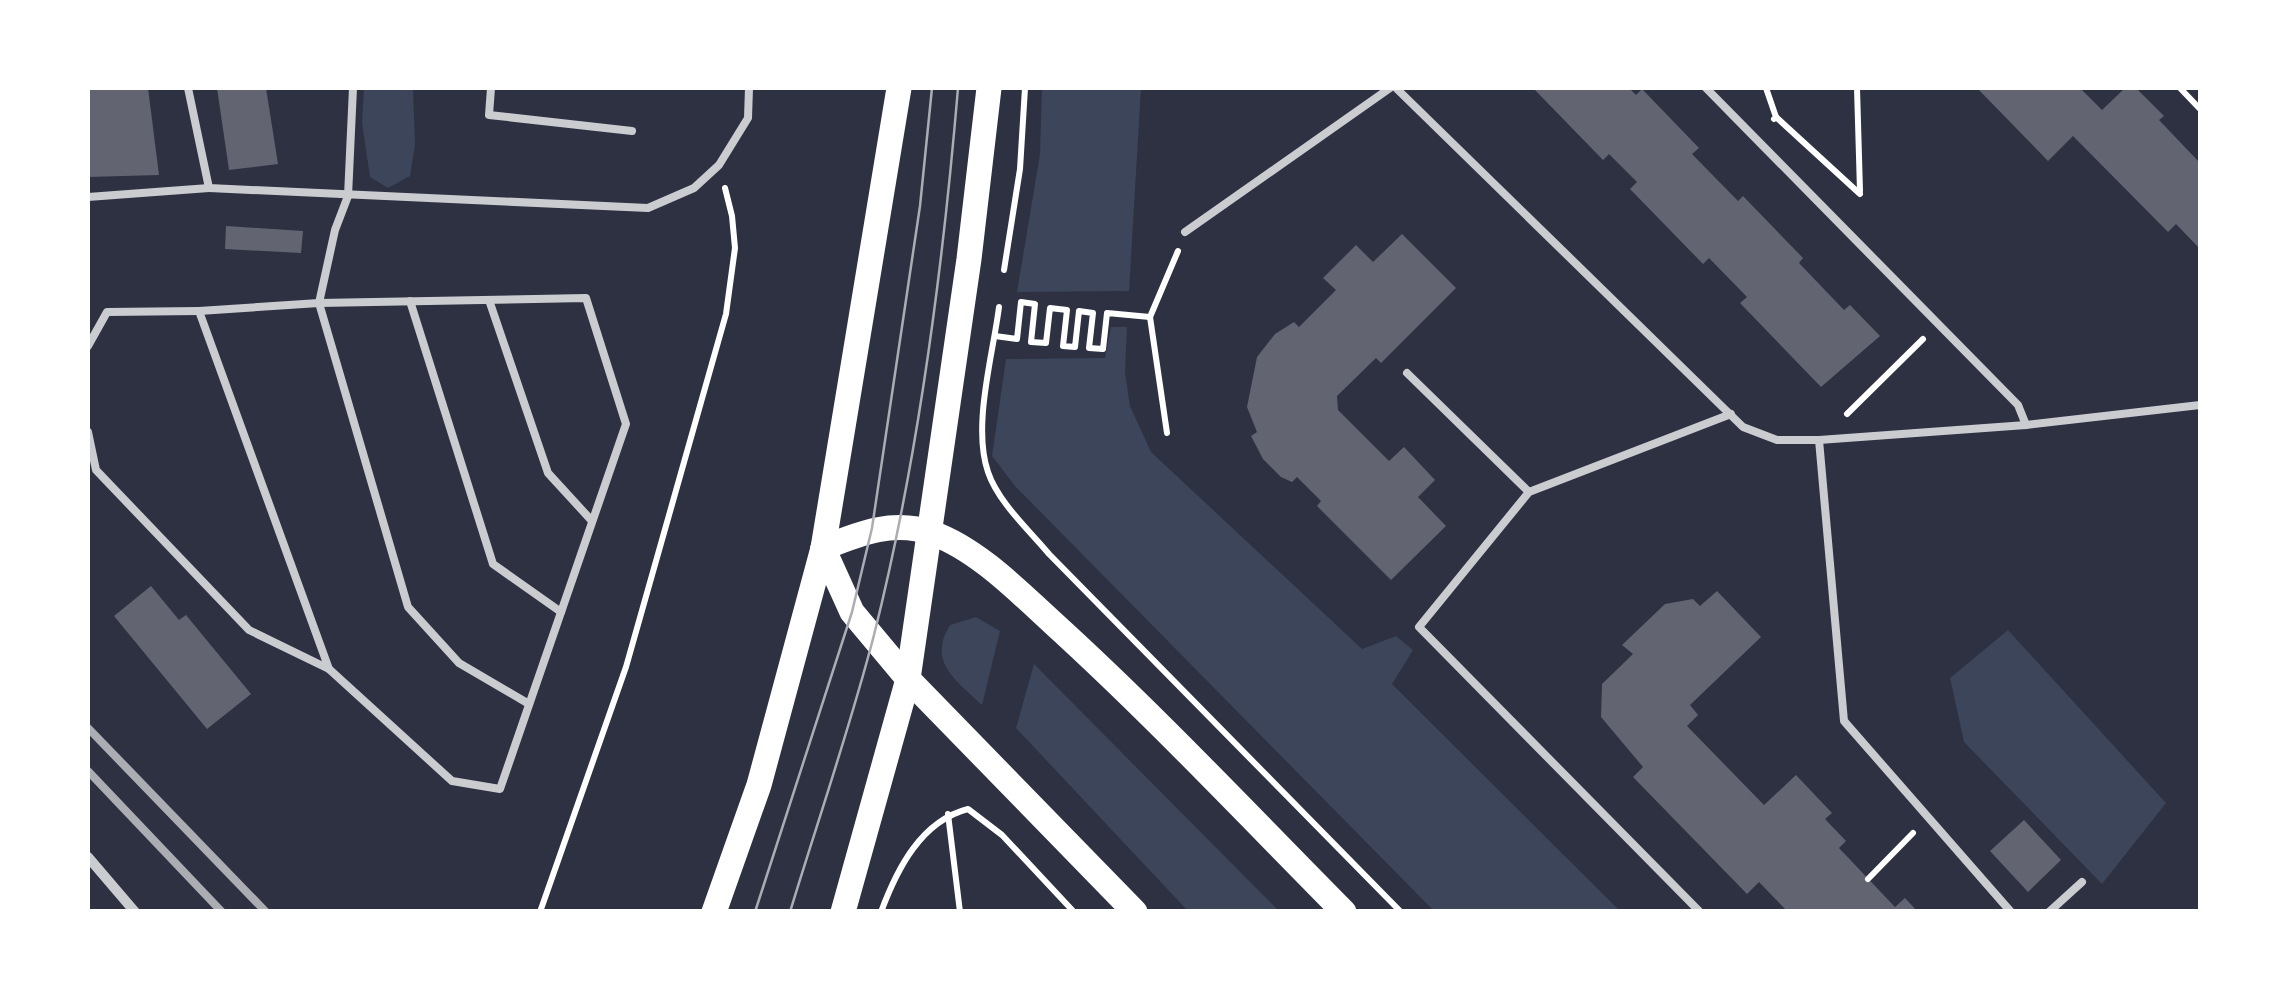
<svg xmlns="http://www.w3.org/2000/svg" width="2288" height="999" font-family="Ubuntu,sans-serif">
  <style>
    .green { fill: #3c4559 }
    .building { fill: #626471 }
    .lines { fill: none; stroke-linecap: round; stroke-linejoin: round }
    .path { stroke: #fff; stroke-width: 6 }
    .service { stroke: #caccd0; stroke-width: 8 }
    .minor { stroke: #caccd0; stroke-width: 10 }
    .primary { stroke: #fff; stroke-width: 25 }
    .tram { stroke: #abadb3; stroke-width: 2.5 }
    .rail { stroke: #abadb3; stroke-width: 8 }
  </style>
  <rect width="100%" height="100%" fill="#2d3142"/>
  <g class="green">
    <path d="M364,88H413L415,144L410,176L388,188L370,177L362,123Z"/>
    <path d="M1042,88H1141L1129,291L1017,292L1040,154Z"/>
    <path d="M1111,327H1127L1125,372L1130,406L1151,452L1362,649L1396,636L1413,650L1392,684L1620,911H1434L1015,486L992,456L1006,359L1105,358Z"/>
    <path d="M976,617L1000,631L982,705C956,680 927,662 950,625Z"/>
    <path d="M2008,630L2166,803L2102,884L1964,742L1950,678Z"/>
    <path d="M1034,664L1279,911H1188L1016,728Z"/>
  </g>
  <g class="building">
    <path d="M88,88H148L159,175L88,177Z"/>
    <path d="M217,88H266L278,164L229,170Z"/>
    <path d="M1533,88H1629L1636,95L1642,89L1699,148L1692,154L1738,201L1743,196L1803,258L1799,263L1844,310L1850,305L1880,336L1821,387L1740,303L1747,297L1709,258L1703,264L1630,189L1637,182L1609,154L1603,160Z"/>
    <path d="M1977,88H2080L2102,110L2125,88H2136L2164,116L2159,120L2200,163V249L2176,224L2168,232L2073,136L2048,161Z"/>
    <path d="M226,226L303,231L301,253L225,249Z"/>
    <path d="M1402,234L1456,288L1381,363L1376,358L1337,396L1338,410L1389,461L1404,447L1435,480L1418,497L1446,526L1391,580L1317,506L1321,501L1297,477L1292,482L1281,477L1263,459L1251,436L1257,432L1247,407L1257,357L1275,334L1294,322L1299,327L1336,290L1323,278L1356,245L1373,262Z"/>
    <path d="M151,586L179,620L186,615L251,694L207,729L114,616Z"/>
    <path d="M1717,591L1761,637L1690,705L1698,715L1687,726L1764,805L1796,775L1832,813L1825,819L1846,841L1839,848L1895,907L1905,898L1918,912H1788L1759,882L1747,894L1633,777L1643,767L1601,717L1602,684L1633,654L1622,645L1665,604L1693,599L1700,606Z"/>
    <path d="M2024,820L2061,860L2028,892L1990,851Z"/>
  </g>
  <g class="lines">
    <g class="path">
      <path d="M1766,88L1776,117L1774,119"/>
      <path d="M1857,88L1860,191"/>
      <path d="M2180,88L2200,109"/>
      <path d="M1776,117L1860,194"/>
      <path d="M1004,270L1020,169L1025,88"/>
      <path d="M999,307C993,355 972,426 988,472C998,502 1029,530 1049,554L1401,912"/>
      <path d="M995,336L1017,339L1021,302L1035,304L1031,342L1046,343L1050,308L1067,310L1063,346L1075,347L1079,311L1093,313L1089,348L1103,349L1107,313L1150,317"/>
      <path d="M1847,414L1923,339"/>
      <path d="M1167,433L1150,317L1178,251"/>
      <path d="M948,814L960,912"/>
      <path d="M1868,879L1913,833"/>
      <path d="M540,912L626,667L726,314L735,248L732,216L725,188"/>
      <path d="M881,912C897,869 921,821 968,809L1002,835L1074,912"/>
    </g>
    <g class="service">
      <path d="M188,88L209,188L648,208L694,188L719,165L748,118L749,88"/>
      <path d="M353,88L348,196L335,230L319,303L408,607L459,663L529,704"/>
      <path d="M491,88L489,115L632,131"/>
      <path d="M1396,88L1743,427L1777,440H1819L2026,425L2200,405"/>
      <path d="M1706,88L2018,405L2026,425"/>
      <path d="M88,197L209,188"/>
      <path d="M1185,232L1390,88"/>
      <path d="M586,298L626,424L500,789L452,781L329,669L199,311L319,303Z"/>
      <path d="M489,300L548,473L592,521"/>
      <path d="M410,301L493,564L561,612"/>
      <path d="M88,346L107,312L199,311"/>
      <path d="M1407,373L1529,492"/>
      <path d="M88,432L96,470L249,630L329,669"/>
      <path d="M1819,440L1844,721L2011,912"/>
      <path d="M1700,912L1419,627L1529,492L1731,414"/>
      <path d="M2049,912L2082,882"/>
    </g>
    <path class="minor" d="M88,857L135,912"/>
    <g class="primary">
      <path d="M823,548C858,534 893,519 932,533C977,549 1018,591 1053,623C1154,715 1248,815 1344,912"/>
      <path d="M823,548L852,612L908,679L1135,912"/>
      <path d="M714,912L759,785L823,548L899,88"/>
      <path d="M843,912L908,679L969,259L989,88"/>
    </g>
    <g class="tram">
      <path d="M755,912L852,612L872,528L920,206L932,88"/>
      <path d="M790,912C818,820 850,728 874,635C918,460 943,267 958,88"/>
    </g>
    <g class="rail">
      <path d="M88,728L266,912"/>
      <path d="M88,771L222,912"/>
    </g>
  </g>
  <rect width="2288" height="999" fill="none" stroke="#ffffff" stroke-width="180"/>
</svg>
